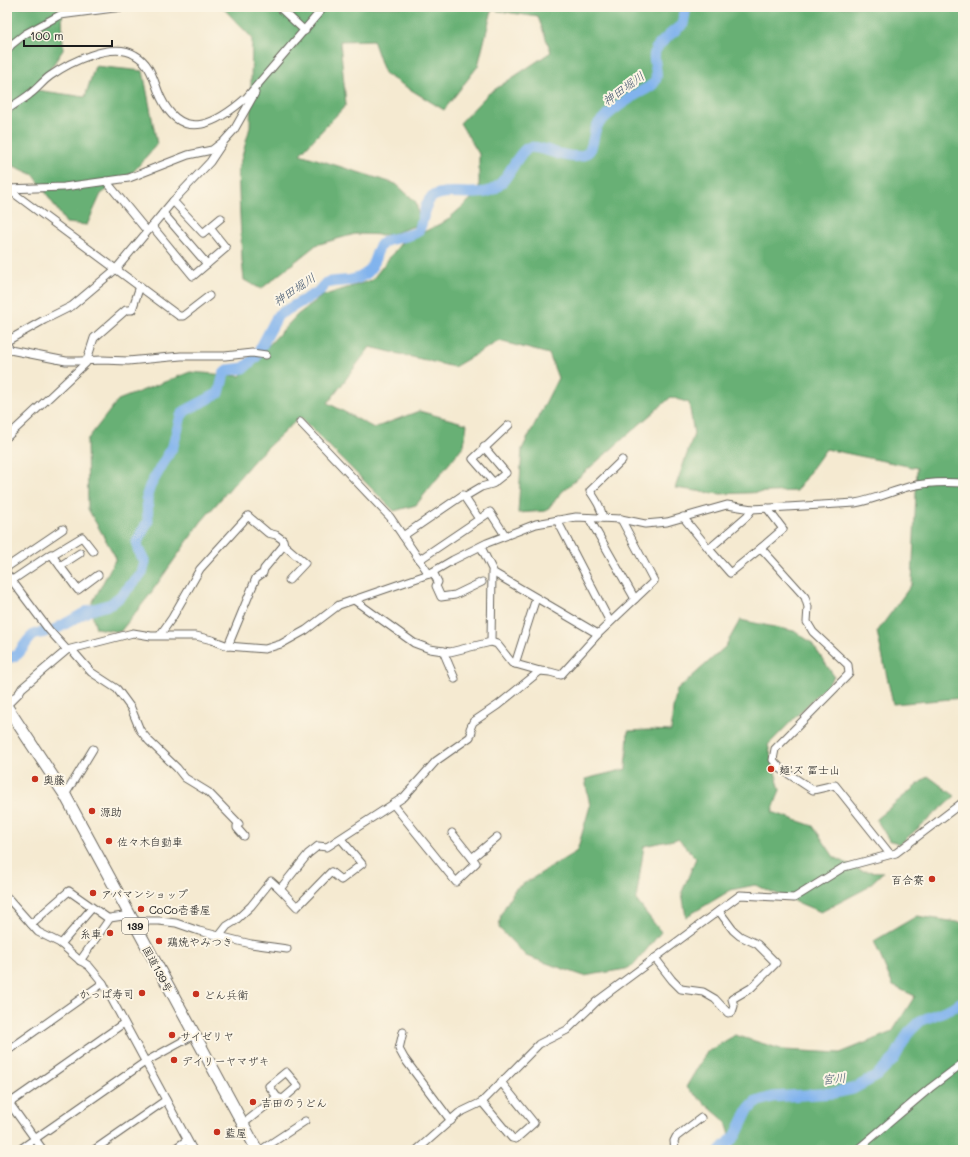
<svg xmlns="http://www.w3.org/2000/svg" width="970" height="1157" font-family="Mali,'Klee One',sans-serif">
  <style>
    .forest { fill: #68b075; stroke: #426648 }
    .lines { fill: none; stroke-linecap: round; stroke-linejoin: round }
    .river { stroke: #81b3ed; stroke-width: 11 }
    .minor-casing { stroke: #68645b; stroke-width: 9 }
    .highway-casing { stroke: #68645b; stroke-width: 13 }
    .minor { stroke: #fff; stroke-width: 7 }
    .highway { stroke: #fff; stroke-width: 11 }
    .poi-dot { fill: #c8321e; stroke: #fcf5e5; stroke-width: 1.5 }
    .labels { text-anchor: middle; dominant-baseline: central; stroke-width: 4; stroke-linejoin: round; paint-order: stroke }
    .shield { fill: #fcf5e5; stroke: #5f5d58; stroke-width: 1 }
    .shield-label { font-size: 10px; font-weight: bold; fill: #1c1c1c }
    .poi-label { font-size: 11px; fill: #1c1c1c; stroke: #fcf5e5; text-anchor: start }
    .street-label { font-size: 11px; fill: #1c1c1c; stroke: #fcf5e5 }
    .water-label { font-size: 12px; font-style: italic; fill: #445870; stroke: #fcf5e5 }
  </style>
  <rect width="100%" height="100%" fill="#fcf5e5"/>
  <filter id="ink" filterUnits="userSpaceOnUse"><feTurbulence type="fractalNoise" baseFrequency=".025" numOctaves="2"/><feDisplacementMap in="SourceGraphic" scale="8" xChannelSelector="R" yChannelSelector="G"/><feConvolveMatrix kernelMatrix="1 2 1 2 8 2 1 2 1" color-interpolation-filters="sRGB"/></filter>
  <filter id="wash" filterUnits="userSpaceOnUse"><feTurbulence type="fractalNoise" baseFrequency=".012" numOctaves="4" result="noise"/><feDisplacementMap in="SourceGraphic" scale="16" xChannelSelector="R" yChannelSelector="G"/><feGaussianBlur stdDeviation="0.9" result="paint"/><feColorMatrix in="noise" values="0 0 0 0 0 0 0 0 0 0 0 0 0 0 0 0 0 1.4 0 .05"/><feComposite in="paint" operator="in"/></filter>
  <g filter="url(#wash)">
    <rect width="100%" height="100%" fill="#f5ead1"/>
    <g class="forest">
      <path d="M7,7H62L63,50L36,90L85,97L95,66L143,71L157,144L134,171L101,194L87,225L66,223L34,175L7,163Z"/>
      <path d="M222,7H963V698L893,704L877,632L912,584L917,468L826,449L796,491L719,494L675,488L694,434L689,403L671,397L562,492L546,511L518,513L522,449L558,378L549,354L499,341L454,367L370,347L328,403L374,428L419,411L467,424L464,445L416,505L394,511L300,417L256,458L201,522L148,597L120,632L96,628L90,607L116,558L88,509L87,440L118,400L190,372L240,376L297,315L322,296L372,280L401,243L446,221L479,192V154L460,123L488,94L551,52L538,17L492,10L478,66L444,110L385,74L373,40L340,41L346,105L300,154L396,184L416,202L420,224L389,235L355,234L316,245L261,289L244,280L242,261L238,171L250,127L252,38Z"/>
      <path d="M740,620L794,631L811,642L834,676L829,683L768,745L780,790L772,812L813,826L834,857L862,871L883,872L865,889L821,912L755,885L731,890L686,917L682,892L696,858L678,839L644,846L636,900L661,932L634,965L626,969L584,976L526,956L499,928L501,914L515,889L577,851L590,806L585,779L626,769L628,731L649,730L671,731L673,708L677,690L725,647Z"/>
      <path d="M928,776L955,796L900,844L889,840L876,819Z"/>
      <path d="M917,916L963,923V1150H732L734,1148L726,1122L686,1087L707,1052L735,1035L784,1050L840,1053L892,1032L915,996L893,986L874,941Z"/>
    </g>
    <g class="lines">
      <g class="river">
        <path d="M56,629L88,611L111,604L122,595L142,573L145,562L138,549L137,542L148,521L147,495L150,486L173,446L181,416L185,411L219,393L224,374L228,370L244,368L256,357L278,315L318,292L326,283C339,280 352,283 364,275C378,267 373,247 386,241C394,237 412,237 418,231C425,222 422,205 432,197C446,187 475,198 492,190C508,182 513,160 526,149C536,140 576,168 589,151C595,143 592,131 599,123C609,112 622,103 635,95C641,91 648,89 653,84C662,74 650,60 656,49C663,39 674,31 683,24L686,7"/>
        <path d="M7,657C21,660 24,640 35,634C38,633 42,633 45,632"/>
        <path d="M721,1150L736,1135L748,1110L756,1102L772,1097L834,1093L853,1089L877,1076L894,1059L908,1033L920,1021L954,1007L963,1001"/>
      </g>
    </g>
  </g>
  <g filter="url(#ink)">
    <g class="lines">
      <defs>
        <g id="minor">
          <path d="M279,7L305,31"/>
          <path d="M7,51L11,45L25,34L60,15L122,7"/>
          <path d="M7,110C14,104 23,100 30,94C37,89 43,81 50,76C70,62 112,41 135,55C152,64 154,83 161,98C183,144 219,122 247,97L324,7"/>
          <path d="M106,181L147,231"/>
          <path d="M7,189L64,187L129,178L188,155L212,150L221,143"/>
          <path d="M8,189L179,316H183L209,296"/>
          <path d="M173,201L203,233L221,218"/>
          <path d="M163,213L207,264"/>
          <path d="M152,226L193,276L226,248L210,228"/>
          <path d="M7,341L44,320L72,306L116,269L173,201L210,162L224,141L234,130L255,93"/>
          <path d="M7,344L10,350L66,361H79L102,360L128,361L181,356H225L252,353L266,355"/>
          <path d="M300,422L390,517L429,574"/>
          <path d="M7,437L86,363L94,338L126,310H132L140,286"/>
          <path d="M494,483L473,459L509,425"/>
          <path d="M464,497L481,487L492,484L506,473L484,447"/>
          <path d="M767,508L783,529L761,548L805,597L808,607L807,622L813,632L848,665L849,674L775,749L773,760L781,769L813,790L835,785L890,854"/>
          <path d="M752,509L747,516L709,549L730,573L761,548"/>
          <path d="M683,517L709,549"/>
          <path d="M589,518L635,599"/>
          <path d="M603,518C601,507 596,500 590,491L622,460"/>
          <path d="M557,520L610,622"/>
          <path d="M403,536L463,495L479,519"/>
          <path d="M481,547L494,573L598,634"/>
          <path d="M52,555L82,537L93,551"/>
          <path d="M419,560L490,512L505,535"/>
          <path d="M60,566L80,553"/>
          <path d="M7,567L63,529"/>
          <path d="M433,572L438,582L436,586L441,597L455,595L482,582"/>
          <path d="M7,574L49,630L67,650"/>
          <path d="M11,581L51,554L78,590L98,575"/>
          <path d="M354,600L414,643L430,649L450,652L491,642L497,644L512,663L540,671L550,672L561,675L598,634L654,581L621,519"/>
          <path d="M160,635L172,618L200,569L248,516L268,533L276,535L283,540L284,545L305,563L289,580"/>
          <path d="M491,642L492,572"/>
          <path d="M228,646L256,578L263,573L264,569L284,545"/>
          <path d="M72,650L91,672L117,689L131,708L140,730L149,741L177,768L185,778L208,792L239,824L237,826V828L244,836"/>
          <path d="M443,651L455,679"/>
          <path d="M515,664L536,598"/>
          <path d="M7,705L19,693L22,688L67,650L133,633L151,636H196L212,640L228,646L265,649L281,644L306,630L339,605L429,574L453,560L487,543L536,524L576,517L621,519L645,524L667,522L727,505L752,509L855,503C873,500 890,492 908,487C926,482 944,482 963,483"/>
          <path d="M65,795L93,749"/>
          <path d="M393,804L456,882L476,863L472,858L497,837"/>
          <path d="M452,833L472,858"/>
          <path d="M280,889L297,907L331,872L341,880L362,864L341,839"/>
          <path d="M7,897L38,932L60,943L78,959L89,966L103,983L193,1150"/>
          <path d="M133,921H159L176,923L199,931L251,944L287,949"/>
          <path d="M31,924L69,891L109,919"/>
          <path d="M220,935L227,926L235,921L251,906L271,881L280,889L308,854L318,846L327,847L404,797L436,761L470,737L472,732L470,729L473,722L498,705L540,671"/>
          <path d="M61,944L92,908"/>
          <path d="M655,958L672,980L681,989L703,992L715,999L728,1013L732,1012L734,1006L732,999L751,988L776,963L757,944L740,936L733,930L719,911"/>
          <path d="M80,961L110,918L123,916"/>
          <path d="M403,1032L399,1049L404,1058L451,1121"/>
          <path d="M7,1051L103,983"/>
          <path d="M7,1100L43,1150"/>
          <path d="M482,1102L512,1138L516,1139L534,1123L501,1082"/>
          <path d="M7,1103L14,1100L124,1023"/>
          <path d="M243,1124L277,1097L283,1099L298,1086L286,1072L269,1086L277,1097"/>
          <path d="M19,1150L145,1062L194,1035"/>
          <path d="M94,1150L166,1100"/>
          <path d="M173,1150L187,1140"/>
          <path d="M261,1150L305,1121"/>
          <path d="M417,1150L459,1113L482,1102L539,1044L567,1030L597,1001L740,895L794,898L844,867L896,853L963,802"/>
          <path d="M675,1150L674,1141L676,1137L701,1118"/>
          <path d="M857,1150L930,1088L963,1063"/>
        </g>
        <path id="highway" d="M7,707L65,795L257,1150"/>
      </defs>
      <use href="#minor" class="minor-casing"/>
      <use href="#highway" class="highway-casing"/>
      <use href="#minor" class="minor"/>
      <use href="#highway" class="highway"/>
    </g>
  </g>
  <g class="poi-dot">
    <circle cx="771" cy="769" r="4"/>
    <circle cx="35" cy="779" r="4"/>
    <circle cx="92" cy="811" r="4"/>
    <circle cx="109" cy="841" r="4"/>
    <circle cx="932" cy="879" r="4"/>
    <circle cx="93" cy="893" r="4"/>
    <circle cx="141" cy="909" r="4"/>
    <circle cx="110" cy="933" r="4"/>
    <circle cx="159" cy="941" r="4"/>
    <circle cx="142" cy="993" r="4"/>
    <circle cx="196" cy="994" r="4"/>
    <circle cx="172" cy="1035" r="4"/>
    <circle cx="174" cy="1060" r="4"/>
    <circle cx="253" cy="1102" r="4"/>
    <circle cx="217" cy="1132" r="4"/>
  </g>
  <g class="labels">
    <rect class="shield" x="122" y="918" width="26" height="16" rx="3"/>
    <g class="shield-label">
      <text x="135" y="926">139</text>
    </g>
    <g class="poi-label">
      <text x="779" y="769">麺'ズ 冨士山</text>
      <text x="43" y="779">奥藤</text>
      <text x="100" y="811">源助</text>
      <text x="117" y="841">佐々木自動車</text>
      <text x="924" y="879" text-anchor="end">百合寮</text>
      <text x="101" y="893">アパマンショップ</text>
      <text x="149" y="909">CoCo壱番屋</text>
      <text x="102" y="933" text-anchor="end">糸車</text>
      <text x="167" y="941">鶏焼やみつき</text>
      <text x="134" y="993" text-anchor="end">かっぱ寿司</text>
      <text x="204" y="994">どん兵衛</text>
      <text x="180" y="1035">サイゼリヤ</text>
      <text x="182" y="1060">デイリーヤマザキ</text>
      <text x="261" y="1102">吉田のうどん</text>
      <text x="225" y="1132">藍屋</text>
    </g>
    <g class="street-label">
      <text transform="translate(158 969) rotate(62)">国道139号</text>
    </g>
    <g class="water-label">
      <text transform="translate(623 88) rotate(-36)">神田堀川</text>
      <text transform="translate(294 289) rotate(-34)">神田堀川</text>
      <text transform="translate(834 1078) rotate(-6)">宮川</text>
    </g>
  </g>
  <rect width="970" height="1157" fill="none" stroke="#fcf5e5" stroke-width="24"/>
  <path d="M24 40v6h88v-6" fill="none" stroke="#1c1c1c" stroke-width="2"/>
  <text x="30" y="40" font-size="12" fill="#1c1c1c" stroke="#fcf5e5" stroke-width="3" paint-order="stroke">100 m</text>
</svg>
